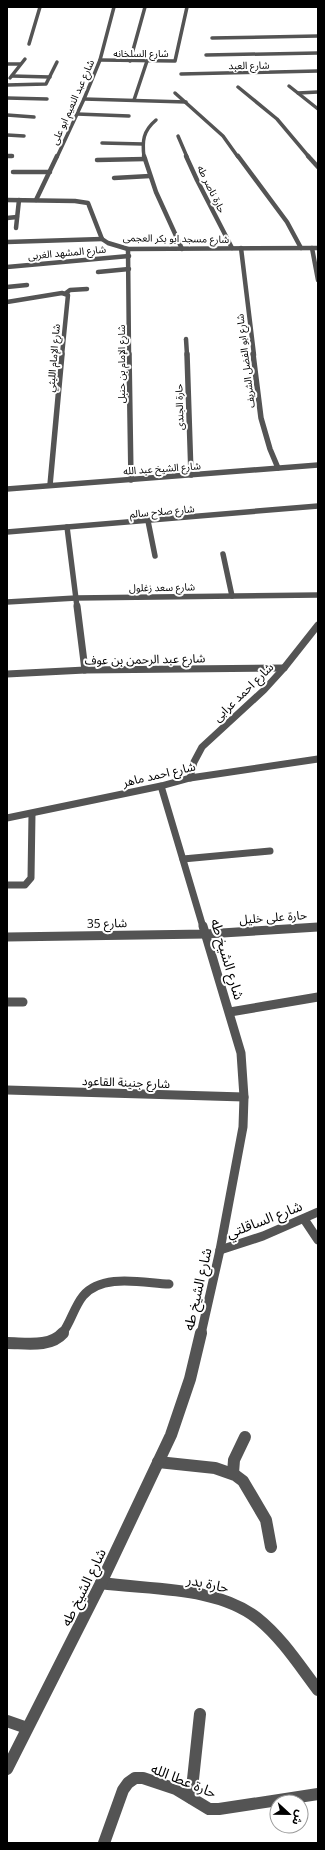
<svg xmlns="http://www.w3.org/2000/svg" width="325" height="1850" font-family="'Open Sans','Noto Sans Arabic',sans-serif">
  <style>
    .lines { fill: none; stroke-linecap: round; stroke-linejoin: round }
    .street-far5 { stroke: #545454; stroke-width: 3.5 }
    .street-far4 { stroke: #545454; stroke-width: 4.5 }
    .street-far3 { stroke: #545454; stroke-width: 5.5 }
    .street-far2 { stroke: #545454; stroke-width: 7 }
    .street-far1 { stroke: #545454; stroke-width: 9 }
    .street { stroke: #545454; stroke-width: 12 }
    .labels { text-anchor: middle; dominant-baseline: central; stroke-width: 4; stroke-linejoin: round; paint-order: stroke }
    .far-street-label { font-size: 10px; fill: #000; stroke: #fff }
    .street-label { font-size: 12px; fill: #000; stroke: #fff }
    .near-street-label { font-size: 14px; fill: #000; stroke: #fff }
  </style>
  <rect width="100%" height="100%" fill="#fff"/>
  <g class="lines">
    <g class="street-far5">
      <path d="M212,38L318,36"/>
      <path d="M29,44L40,7"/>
      <path d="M206,55L318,53"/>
      <path d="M100,60L175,61L187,7"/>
      <path d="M130,61L145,7"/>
      <path d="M7,64H20"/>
      <path d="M181,74L318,71"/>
      <path d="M12,76L50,77"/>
      <path d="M10,78L25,59"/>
      <path d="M7,85L46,84L57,62"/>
      <path d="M289,86L318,109"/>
      <path d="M238,87L277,119L309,157"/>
      <path d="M175,93L223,136L238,157"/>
      <path d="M298,93L318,92"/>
      <path d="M7,98L47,99"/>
      <path d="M84,99L186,102"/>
      <path d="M134,100L147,61"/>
      <path d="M77,114L129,116"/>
      <path d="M7,115L34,117"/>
      <path d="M7,135L24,136"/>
      <path d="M178,136L187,157"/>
      <path d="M102,143L143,144"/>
      <path d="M7,156H12"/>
      <path d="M57,157L84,99L100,60L114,7"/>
      <path d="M144,157C142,141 143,131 156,120"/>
    </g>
    <g class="street-far4">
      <path d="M7,156H12"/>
      <path d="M144,156L156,192L182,249"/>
      <path d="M186,156L197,180L232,248"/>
      <path d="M238,156L287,222L301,248"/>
      <path d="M308,156L318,167"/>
      <path d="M97,160L145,159"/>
      <path d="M13,172H50"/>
      <path d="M114,178L150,176"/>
      <path d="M7,200L75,201L88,203L102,239L108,243L128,249L318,248"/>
      <path d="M36,200L57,156"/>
      <path d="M7,218L17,217"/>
      <path d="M16,228L19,200"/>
      <path d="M7,242L102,239"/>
      <path d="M241,248L254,355"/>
      <path d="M312,248L318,280"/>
      <path d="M128,249L129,355"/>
      <path d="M7,267L129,256"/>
      <path d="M98,272L129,269"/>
      <path d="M7,287L27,285"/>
      <path d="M66,293L70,290L87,289"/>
      <path d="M7,302L62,293L68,295L62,355"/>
      <path d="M186,339L187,355"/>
    </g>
    <g class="street-far3">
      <path d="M129,354L131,480"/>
      <path d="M187,354L191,475"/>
      <path d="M253,354L261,418L270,449L278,468"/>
      <path d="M50,485L62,354"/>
      <path d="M7,489L318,465"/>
      <path d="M148,521L155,556"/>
      <path d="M67,527L77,607"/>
      <path d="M7,532L318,506"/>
      <path d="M223,554L232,596"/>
      <path d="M7,602L76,598L318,595"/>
    </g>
    <g class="street-far2">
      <path d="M77,606L85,670"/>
      <path d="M7,674L85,670L284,668"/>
      <path d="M190,778L194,762L202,747L264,690L284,668L318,625"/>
      <path d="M161,786L203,927"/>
      <path d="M7,818L161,786L190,778L318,759"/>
      <path d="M183,859L270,851"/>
      <path d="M7,885H25L31,878L32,814"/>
    </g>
    <g class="street-far1">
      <path d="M7,937L206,934L318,927"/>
      <path d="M7,1002H23"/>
      <path d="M230,1012L318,997"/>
      <path d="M7,1090L244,1097"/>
      <path d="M304,1219L318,1240"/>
      <path d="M220,1250L263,1236L318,1212"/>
      <path d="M62,1334C71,1322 74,1307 83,1296C102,1273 143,1283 169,1284"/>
      <path d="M201,1334L220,1250L243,1127L244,1097L241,1053L203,926"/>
    </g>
    <g class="street">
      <path d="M7,1343C25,1343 50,1348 63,1333"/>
      <path d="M158,1462L215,1468L235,1475L243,1481L266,1520L271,1547"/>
      <path d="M233,1473L234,1460L245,1437"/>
      <path d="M101,1583C150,1590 216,1586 257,1618C282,1638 299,1665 318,1690"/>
      <path d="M7,1721L27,1728"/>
      <path d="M7,1769L101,1583L171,1435L190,1379L201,1333"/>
      <path d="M191,1798L200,1714"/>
      <path d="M104,1843L123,1790L128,1783L135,1778H143L176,1789L209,1809H219L318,1794"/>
    </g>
  </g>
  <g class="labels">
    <g class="far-street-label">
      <text x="141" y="53">شارع السلخانه</text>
      <text transform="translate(249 65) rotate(-1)">شارع العبد</text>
      <text transform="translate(72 102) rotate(-66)">شارع عبد النعيم ابو على</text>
      <text transform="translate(212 189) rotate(64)">حارة ناصر طه</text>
      <text transform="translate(176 238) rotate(1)">شارع مسجد ابو بكر العجمى</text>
      <text transform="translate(67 252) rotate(-5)">شارع المشهد الغربى</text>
      <text transform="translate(53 358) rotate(-85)">شارع الإمام الليثي</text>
      <text transform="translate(245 361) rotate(-97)">شارع ابو الفضل الشريف</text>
      <text transform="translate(121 364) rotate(-90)">شارع الإمام بن حنبل</text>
      <text transform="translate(179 407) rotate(-92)">حارة الجندى</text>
      <text transform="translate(162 468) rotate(-4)">شارع الشيخ عبد الله</text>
      <text transform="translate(162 511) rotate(-5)">شارع صلاح سالم</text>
      <text transform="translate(162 587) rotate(-1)">شارع سعد زغلول</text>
    </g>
    <g class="street-label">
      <text transform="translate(145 659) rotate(-1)">شارع عبد الرحمن بن عوف</text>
      <text transform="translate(243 692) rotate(-44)">شارع احمد عرابى</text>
      <text transform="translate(159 774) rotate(-13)">شارع احمد ماهر</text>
      <text transform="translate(273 917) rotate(-4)">حارة على خليل</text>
      <text transform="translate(107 923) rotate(-1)">شارع 35</text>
      <text transform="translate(126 1082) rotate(2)">شارع جنينة القاعود</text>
    </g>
    <g class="near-street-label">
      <text transform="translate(228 959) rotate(73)">شارع الشيخ طه</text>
      <text transform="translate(264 1219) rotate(-21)">شارع الساقلتي</text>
      <text transform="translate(197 1289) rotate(-77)">شارع الشيخ طه</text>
      <text transform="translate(208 1583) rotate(12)">حارة بدر</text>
      <text transform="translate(83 1587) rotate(-64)">شارع الشيخ طه</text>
      <text transform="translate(184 1780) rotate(22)">حارة عطا الله</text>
    </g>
  </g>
  <rect width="325" height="1850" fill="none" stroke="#000000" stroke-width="16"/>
  <g transform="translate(289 1814) rotate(112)"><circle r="19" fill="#ffffff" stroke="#999999"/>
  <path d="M0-3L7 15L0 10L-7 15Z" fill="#000000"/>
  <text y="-6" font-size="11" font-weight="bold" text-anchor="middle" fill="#000000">ش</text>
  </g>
</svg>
